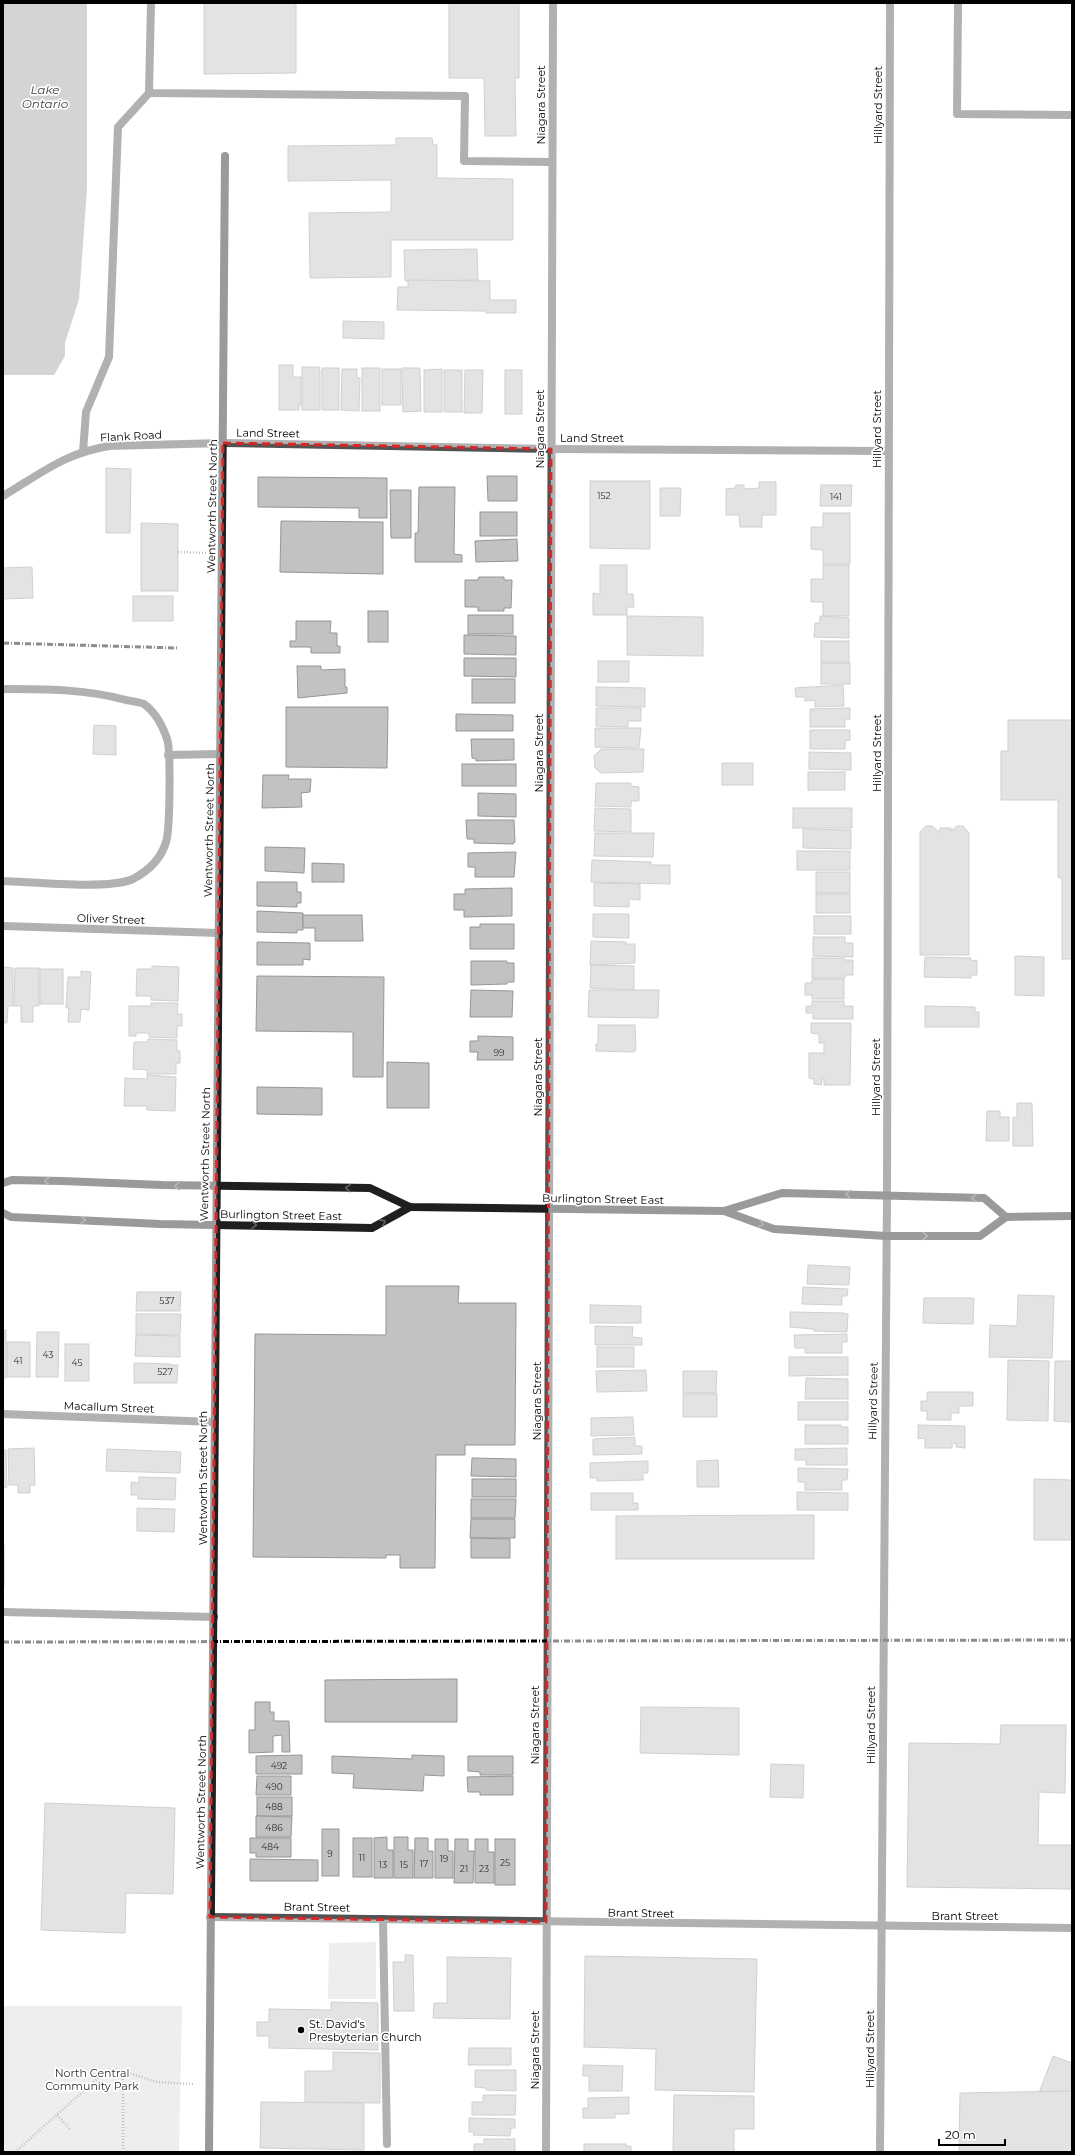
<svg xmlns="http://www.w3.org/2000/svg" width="1075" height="2155" font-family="Montserrat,sans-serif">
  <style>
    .green { fill: #d9d9d9 }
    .water { fill: #a0a0a0 }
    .building { fill: #c2c2c2; stroke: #969696 }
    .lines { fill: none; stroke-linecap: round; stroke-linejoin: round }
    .path { stroke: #747474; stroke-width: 2.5; stroke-dasharray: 1 2; stroke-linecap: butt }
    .lane { stroke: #525252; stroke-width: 8 }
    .street { stroke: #525252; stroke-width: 8 }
    .secondary { stroke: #1f1f1f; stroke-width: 8 }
    .rail { stroke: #000; stroke-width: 3; stroke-dasharray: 6 2 1 2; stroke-linecap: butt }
    .oneway { stroke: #626262 }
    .marked { fill: none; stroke: #d62828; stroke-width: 3; stroke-dasharray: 8 5; stroke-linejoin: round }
    .poi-dot { fill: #000; stroke: #fff; stroke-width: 1.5 }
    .labels { text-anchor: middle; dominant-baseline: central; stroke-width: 3.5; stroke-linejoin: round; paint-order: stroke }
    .number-label { font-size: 9px; fill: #303030 }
    .street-label { font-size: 11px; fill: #000; stroke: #fff }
    .poi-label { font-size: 11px; fill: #000; stroke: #fff; text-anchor: start }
    .park-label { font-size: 11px; fill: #303030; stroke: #fff }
    .water-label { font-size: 12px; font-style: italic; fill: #414141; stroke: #fff }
  </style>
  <rect width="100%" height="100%" fill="#fff"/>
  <g class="green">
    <path d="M376,1942V1999H328L329,1943Z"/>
    <path d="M3,2006H182L179,2152H3Z"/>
  </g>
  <path class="water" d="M3,3H87V189L79,299L65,343V356L54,375H3Z"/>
  <g class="building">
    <path d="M204,3H296V73L204,74Z"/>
    <path d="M449,3H519V78H515L516,136H485L484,78H449Z"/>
    <path d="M396,138H432L433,145H437V178L513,179V240H391V277L310,278L309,213L391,212V180L288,181V146L396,145Z"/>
    <path d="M477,249L478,280L405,281L404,250Z"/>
    <path d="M408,280L490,281V300H516V313H486V311L397,310L398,287H408Z"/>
    <path d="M343,321L384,322V339L343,338Z"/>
    <path d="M279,365H293V377H301V405H299V410H279Z"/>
    <path d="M302,367H319L320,371V410H302Z"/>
    <rect x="322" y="368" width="17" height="42"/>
    <rect x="362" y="368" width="18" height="43"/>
    <path d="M402,368H420L421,411L403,412Z"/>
    <path d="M342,369H357V378H360L359,411L341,410Z"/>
    <rect x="382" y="369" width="19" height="36"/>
    <path d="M442,369V412H424V370Z"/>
    <rect x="444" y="370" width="18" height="42"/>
    <path d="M465,370H483L482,413H464Z"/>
    <rect x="505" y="370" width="17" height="44"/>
    <path d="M106,468L131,469L130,533H106Z"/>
    <path d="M487,476H517V501H488Z"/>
    <path d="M258,477L387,478V518H359V508L258,507Z"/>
    <path d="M590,481H650V549L590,548Z"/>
    <path d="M759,482H776V515H762V527H740L739,515H726V489L735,488L736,485H744V489L759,488Z"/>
    <path d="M821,485H852L851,506H820Z"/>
    <path d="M419,487H455L454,554L462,555V562H415V533H418Z"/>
    <path d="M660,488H681L680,516H660Z"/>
    <path d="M390,490H411V538H391Z"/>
    <rect x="480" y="512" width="37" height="24"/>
    <path d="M823,513H850V564H823V550L811,549V527H823Z"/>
    <path d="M281,521L383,522V574L280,572Z"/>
    <path d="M141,523L178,524V591H141Z"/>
    <path d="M517,539L518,561L476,562L475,541Z"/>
    <path d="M600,565H627V594H633L634,607H627V615H593V593L600,594Z"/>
    <path d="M823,565H849V616H823V602H811V579H823Z"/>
    <path d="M32,567L33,598L3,599V568Z"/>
    <path d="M479,577H504V580H512L511,608H504V611H478V607H465V580H478Z"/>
    <rect x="133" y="596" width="40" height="25"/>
    <rect x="368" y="611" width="20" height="31"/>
    <rect x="468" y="615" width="45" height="19"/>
    <path d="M627,616L703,617V656L627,655Z"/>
    <path d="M820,616L849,618V638L814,637L815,623H820Z"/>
    <path d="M296,621H331L330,633H337V646H340V653H311V647H290V641H296Z"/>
    <path d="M464,635L516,636V655L464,654Z"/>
    <rect x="821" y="641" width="28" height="21"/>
    <path d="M464,658H516V677L464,676Z"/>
    <rect x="598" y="661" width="31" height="21"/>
    <rect x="821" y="663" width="29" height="21"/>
    <path d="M297,666H321V670L345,669V687H347V693L298,698Z"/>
    <rect x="472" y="679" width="43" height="24"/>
    <path d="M843,685L844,706L815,707V700L805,701V697H796L795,688Z"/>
    <path d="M596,687L645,688V707L596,706Z"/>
    <path d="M286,707H388L387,768L286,767Z"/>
    <path d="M596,708H641V721H628V727L596,726Z"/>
    <path d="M850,708V719H845V727H810V709Z"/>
    <path d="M456,714L513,715V731H456Z"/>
    <path d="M1008,720H1072V959H1062V879L1058,877V800H1001V751H1008Z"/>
    <path d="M94,725L116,726V755L93,754Z"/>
    <path d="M595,728H641L639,748L595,747Z"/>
    <path d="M810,730H850V740L845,741V749H810Z"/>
    <path d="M471,739H514V760L476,761V759L472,758Z"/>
    <path d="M601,749H644L643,772L601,773L595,768L594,756Z"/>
    <path d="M809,752L851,753V770L809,769Z"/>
    <rect x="722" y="763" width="31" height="22"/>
    <rect x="462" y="764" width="54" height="22"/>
    <rect x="808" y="772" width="37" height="18"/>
    <path d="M263,775H289L288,779H311L310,792L301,793L302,807L262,808Z"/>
    <path d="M596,783H631V786L639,787V801H631V807L595,806Z"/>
    <path d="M478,793L516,794V817L478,816Z"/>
    <path d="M595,808L631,809V832L594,831Z"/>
    <rect x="793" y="808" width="59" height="20"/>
    <path d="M466,820H514L515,842L513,844L474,843V839H467Z"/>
    <path d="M926,826H932L939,832L940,828H951V831L957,826H963L969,833V955H920V832Z"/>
    <path d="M803,829L851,830V849L803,848Z"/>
    <path d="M595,833H654L653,857L594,856Z"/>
    <path d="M265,847L305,848L304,873L265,871Z"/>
    <rect x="797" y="851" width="53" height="19"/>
    <path d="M516,852L514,877H475V867H468V853Z"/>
    <path d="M592,860L651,862V865H670V884L591,882Z"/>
    <path d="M312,863L344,864V882H312Z"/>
    <rect x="816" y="872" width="34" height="21"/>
    <path d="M257,882H297V892H301V903H297V907L257,906Z"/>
    <path d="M594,883L640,884V900L629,899V907L594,906Z"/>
    <path d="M512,888V916L464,917V910H454V894H465V889Z"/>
    <rect x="816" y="894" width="34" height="19"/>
    <path d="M257,911L303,913V930H297V933L257,932Z"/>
    <path d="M593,914H629V938L593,937Z"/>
    <path d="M303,915H362L363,941H315V928H303Z"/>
    <rect x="814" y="916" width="37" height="18"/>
    <path d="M480,924H514V949H470V927H480Z"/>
    <path d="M813,937H845V943H853V957L813,956Z"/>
    <path d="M591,941L626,942V944H635V963L590,965Z"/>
    <path d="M257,942L310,943V960L303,959V965H257Z"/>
    <path d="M1015,956L1044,957V996L1015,995Z"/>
    <path d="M925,957L971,958V961L977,960V975H971V978L924,977Z"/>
    <path d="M812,958H844V960H853V975H845V978H812Z"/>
    <path d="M471,961H507V963H514V982H507V984L471,985Z"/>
    <path d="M591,965L634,966V990L590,988Z"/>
    <path d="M152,966L179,967L178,1001L151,1000V996H136L137,969H152Z"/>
    <path d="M3,967L13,968V1006H8L7,1023H3Z"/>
    <path d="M15,968H39V1006H33V1022H21V1006H14Z"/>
    <rect x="40" y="969" width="23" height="35"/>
    <path d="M81,971L91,972L89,1010L81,1009L80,1022H68L69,1008H66L68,977H81Z"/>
    <path d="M257,976L384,977L383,1077H353V1032L256,1031Z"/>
    <path d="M812,979H844V999H812V995H805V983H812Z"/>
    <path d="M471,990L513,991L512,1017H470Z"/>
    <path d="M589,990H659L658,1018L588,1017Z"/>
    <path d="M812,1001H844V1006H853V1019H813V1013H806V1006H812Z"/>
    <path d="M151,1003H178L177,1014H182V1026H177V1038L149,1037V1033H136V1036H129V1006H151Z"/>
    <path d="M925,1006L975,1007V1012H979V1027H925Z"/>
    <path d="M811,1023H851L850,1085H824V1079H822L821,1085L814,1084V1079L809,1078V1053H824V1043H819V1034L811,1033Z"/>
    <path d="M598,1025H635L636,1049L634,1052L596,1051V1044H598Z"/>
    <path d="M478,1036L513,1037V1060H477L478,1052H470V1041H478Z"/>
    <path d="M148,1039L177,1040V1051H180V1063H176V1074H147V1070L133,1069L134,1042H148Z"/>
    <path d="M387,1062L429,1063V1108H387Z"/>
    <path d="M147,1075L176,1077L175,1111L147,1110V1106H124L125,1078L147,1079Z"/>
    <path d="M257,1087L322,1088V1115L257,1114Z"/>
    <path d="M1017,1103H1032L1033,1146H1013V1117L1017,1118Z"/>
    <path d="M987,1111H1000V1117H1009V1141H986Z"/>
    <path d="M808,1265L850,1267L849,1285L807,1284Z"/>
    <path d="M386,1286H459L458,1303H516L515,1445H465V1455H436L435,1568H400V1555H386V1558L253,1557L255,1334L386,1335Z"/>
    <path d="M803,1287L848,1289L847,1296H842V1305L802,1304Z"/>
    <path d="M137,1292H181L180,1311H136Z"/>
    <path d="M1018,1295L1054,1296L1052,1358L989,1357L990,1325L1017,1326Z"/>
    <path d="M924,1298H974L973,1324L923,1323Z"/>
    <path d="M590,1305L641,1306V1323H590Z"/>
    <path d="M790,1312L843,1313L848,1314L847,1332L814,1331V1329L790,1327Z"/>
    <path d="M136,1314H181L180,1335L136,1334Z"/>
    <path d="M595,1326L633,1327L632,1337L642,1338V1345H595Z"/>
    <rect x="3" y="1330" width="3" height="48"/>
    <path d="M37,1332H59L58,1377H36Z"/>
    <path d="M847,1334V1342H842V1353H805V1348H795L794,1335Z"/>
    <path d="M136,1335L180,1336V1357L135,1356Z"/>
    <rect x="7" y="1342" width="23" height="35"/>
    <rect x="65" y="1344" width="24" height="37"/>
    <rect x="597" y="1347" width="37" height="20"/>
    <path d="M789,1357H848V1375L789,1376Z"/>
    <path d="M1008,1360L1049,1361L1048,1421L1007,1420Z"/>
    <path d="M1055,1361H1072V1422L1054,1421Z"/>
    <path d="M134,1363L171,1364V1365H178L177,1383H134Z"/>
    <path d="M646,1370L647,1391L597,1392L596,1371Z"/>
    <path d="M683,1371H717L716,1393H683Z"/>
    <path d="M806,1378L848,1379V1399H805Z"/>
    <path d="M927,1392H973V1406H959V1413H951V1420H927V1411H921V1401H927Z"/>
    <rect x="683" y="1394" width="34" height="23"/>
    <rect x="798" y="1402" width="50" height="18"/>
    <path d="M633,1417L634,1435L591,1436V1418Z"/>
    <path d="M805,1425H841L842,1427H848V1444H805Z"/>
    <path d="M918,1425L965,1426V1448L956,1447L957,1443L952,1444V1448H925V1438L918,1439Z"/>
    <path d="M635,1437V1446H642V1454L593,1455V1439Z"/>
    <path d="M34,1448L35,1485H30V1493H18V1485H9L8,1449Z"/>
    <path d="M847,1448V1465H806V1460H795V1449Z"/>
    <path d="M107,1449L181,1452L180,1473L106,1471Z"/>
    <path d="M3,1450H6L7,1487L3,1488Z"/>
    <path d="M472,1458L516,1459V1477L471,1476Z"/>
    <path d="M718,1460L719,1487H697V1461Z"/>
    <path d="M648,1461V1473H643V1480L597,1481V1478H590V1463Z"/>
    <path d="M798,1468L848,1469L847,1480H842V1490H805V1482H798Z"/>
    <path d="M139,1477L176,1478L175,1500L138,1499V1495H131V1482L139,1483Z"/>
    <rect x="472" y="1479" width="44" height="18"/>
    <path d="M1034,1479L1072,1480V1540H1034Z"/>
    <path d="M797,1492L848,1493V1510H797Z"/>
    <path d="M591,1493H633V1503H638V1510H591Z"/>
    <path d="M471,1499H516L515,1518H471Z"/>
    <path d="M137,1508L175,1509L174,1532L137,1531Z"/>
    <path d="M814,1515V1559H616V1516Z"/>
    <path d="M471,1519H515V1538H470Z"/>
    <path d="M471,1538L510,1539V1558H471Z"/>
    <rect x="3" y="1545" width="1" height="41"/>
    <path d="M457,1679V1722H325V1680Z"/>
    <path d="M255,1702H270V1712H274V1721H289L290,1752H282V1735L273,1736V1752L249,1753V1730H255Z"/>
    <path d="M641,1707L739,1708V1755L640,1753Z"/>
    <path d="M1001,1725H1066L1065,1793L1039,1792L1038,1845H1072V1889L907,1887L909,1743L1000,1744Z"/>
    <path d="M302,1755V1774H256V1756Z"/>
    <path d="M412,1755L444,1756V1776L424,1775L423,1791L353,1788L354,1774L332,1773V1756L412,1759Z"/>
    <path d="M468,1756H513V1775H480V1772L468,1771Z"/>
    <path d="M771,1764L804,1765L803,1798L770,1797Z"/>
    <path d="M257,1776H291V1795H256Z"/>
    <path d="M513,1776V1795H480V1792H468L467,1777Z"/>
    <rect x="257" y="1797" width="35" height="19"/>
    <path d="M45,1803L175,1808L173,1894L126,1893L125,1933L41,1930Z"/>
    <path d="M256,1816L292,1817L291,1837H256Z"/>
    <rect x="322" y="1829" width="17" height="47"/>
    <path d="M387,1837V1850H393V1878H374V1838Z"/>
    <path d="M394,1837H408V1850H413V1878H394Z"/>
    <path d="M250,1838H291V1857H256V1853H250Z"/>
    <rect x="353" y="1838" width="19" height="39"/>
    <path d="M415,1838H428V1851H433V1878H414Z"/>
    <path d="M435,1839H448V1851H453V1878H435Z"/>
    <path d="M455,1839H468V1851H474L473,1883H454Z"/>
    <path d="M475,1839H488V1852H494V1883H475Z"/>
    <rect x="495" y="1839" width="20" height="46"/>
    <path d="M250,1859L318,1860V1881H250Z"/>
    <path d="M405,1955H413L414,2011H394L393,1962H405Z"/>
    <path d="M585,1956L757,1959L754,2092L655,2090L656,2049L584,2047Z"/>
    <path d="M447,1957L511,1958L510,2019L433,2018L434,2003H447Z"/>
    <path d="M331,2002L378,2003V2050L269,2048V2036H257V2022H269V2009L331,2010Z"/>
    <path d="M469,2048H511V2065H468Z"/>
    <path d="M333,2052L380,2053V2103L305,2102V2071H333Z"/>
    <path d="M1053,2056L1072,2063V2149L1025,2130Z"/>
    <path d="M583,2065L623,2066L622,2091H589V2076H583Z"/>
    <path d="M475,2070H516V2091L486,2090V2088L475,2087Z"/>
    <path d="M1072,2091V2152H959L960,2093Z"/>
    <path d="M483,2095H516L515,2115H472V2102H483Z"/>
    <path d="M674,2095L754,2096V2129H734V2152H673Z"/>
    <path d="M629,2097V2114H615V2118H583V2108H588V2098Z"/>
    <path d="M261,2102L364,2103V2150L260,2148Z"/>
    <path d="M469,2118L515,2119V2128H511L510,2136L473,2135L474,2132H469Z"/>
    <path d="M484,2139H515V2152H474V2144H484Z"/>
    <path d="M584,2144H626V2146H631V2152H584Z"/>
  </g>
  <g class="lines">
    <g class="path">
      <path d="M178,552L207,553"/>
      <path d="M57,2115L71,2130"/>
      <path d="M15,2152L106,2071L117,2069L157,2082L194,2084"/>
      <path d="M123,2152V2071"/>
    </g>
    <g class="lane">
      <path d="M151,3L149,93L465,96L464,161L552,162"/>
      <path d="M958,3L957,114L1072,115"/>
      <path d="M83,452L86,412L109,357L118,127L149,93"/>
      <path d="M3,496C40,474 65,453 109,446L223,443"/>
      <path d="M3,689C44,689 86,689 126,700C132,701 139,702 144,704C155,712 163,727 167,739C171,749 170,831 166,842C161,859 148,871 133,879C108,890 33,882 3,881"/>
      <path d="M168,755L220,754"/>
      <path d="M3,1612L214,1617"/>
      <path d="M383,1919L387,2144"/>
    </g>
    <g class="street">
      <path d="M223,443L551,449L888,451"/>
      <path d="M3,926L219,933"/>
      <path d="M3,1414L214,1422"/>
      <path d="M210,1917L1072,1928"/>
      <path d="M546,2152L553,3"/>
      <path d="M880,2152L887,1195L890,3"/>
    </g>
    <g class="secondary">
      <path d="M3,1183L12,1180L62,1181L162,1185L370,1188L410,1207L724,1211L774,1229L886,1236H980L1006,1217L1072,1216"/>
      <path d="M724,1211L782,1193L984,1198L1006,1217"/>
      <path d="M3,1213L11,1217L160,1224L372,1228L410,1207"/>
      <path d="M209,2152L225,156"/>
    </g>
    <g class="rail">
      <path d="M3,643L178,648"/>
      <path d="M3,1642L1072,1640"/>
    </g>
  </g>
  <defs><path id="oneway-chevron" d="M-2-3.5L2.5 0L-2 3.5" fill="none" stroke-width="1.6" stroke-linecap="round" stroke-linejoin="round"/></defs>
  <g class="oneway">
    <use href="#oneway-chevron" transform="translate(47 1181) rotate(-180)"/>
    <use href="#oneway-chevron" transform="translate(177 1186) rotate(-179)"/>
    <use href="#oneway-chevron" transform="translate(348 1188) rotate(-179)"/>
    <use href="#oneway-chevron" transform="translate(848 1194) rotate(-178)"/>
    <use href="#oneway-chevron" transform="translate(974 1198) rotate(-179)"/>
    <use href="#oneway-chevron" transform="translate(83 1220) rotate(3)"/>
    <use href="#oneway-chevron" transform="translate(383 1222) rotate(-29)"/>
    <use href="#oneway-chevron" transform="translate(761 1224) rotate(19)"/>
    <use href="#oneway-chevron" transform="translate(254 1225) rotate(2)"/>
    <use href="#oneway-chevron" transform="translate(925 1236)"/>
  </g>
  <path d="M0 0H1075V2155H0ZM223,443L551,449L546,1922L210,1917Z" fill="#fff" fill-opacity=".55" fill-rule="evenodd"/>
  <path class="marked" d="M223,443L551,449L546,1922L210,1917Z"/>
  <circle class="poi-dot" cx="301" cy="2030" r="4"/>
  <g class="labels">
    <g class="number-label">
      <text x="604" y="495">152</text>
      <text x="836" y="496">141</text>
      <text x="499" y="1052">99</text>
      <text x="167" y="1300">537</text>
      <text x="48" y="1354">43</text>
      <text x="18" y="1360">41</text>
      <text x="77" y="1362">45</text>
      <text x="165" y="1371">527</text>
      <text x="279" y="1765">492</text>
      <text x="274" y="1786">490</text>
      <text x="274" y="1806">488</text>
      <text x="274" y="1827">486</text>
      <text x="270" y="1846">484</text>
      <text x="330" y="1853">9</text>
      <text x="362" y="1857">11</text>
      <text x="444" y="1858">19</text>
      <text x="505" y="1862">25</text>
      <text x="424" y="1863">17</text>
      <text x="383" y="1864">13</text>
      <text x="404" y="1864">15</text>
      <text x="464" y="1868">21</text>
      <text x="484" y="1868">23</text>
    </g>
    <g class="street-label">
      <text transform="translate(541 105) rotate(-90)">Niagara Street</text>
      <text transform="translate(878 105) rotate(-90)">Hillyard Street</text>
      <text transform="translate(540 429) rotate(-90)">Niagara Street</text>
      <text transform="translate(877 429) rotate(-90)">Hillyard Street</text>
      <text transform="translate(268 433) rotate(1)">Land Street</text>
      <text transform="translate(131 436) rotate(-3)">Flank Road</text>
      <text x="592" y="438">Land Street</text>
      <text transform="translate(212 506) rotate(-89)">Wentworth Street North</text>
      <text transform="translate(539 753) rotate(-90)">Niagara Street</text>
      <text transform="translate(877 753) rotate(-90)">Hillyard Street</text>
      <text transform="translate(209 830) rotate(-89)">Wentworth Street North</text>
      <text transform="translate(111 919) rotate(2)">Oliver Street</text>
      <text transform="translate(538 1077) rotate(-90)">Niagara Street</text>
      <text transform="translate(876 1077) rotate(-90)">Hillyard Street</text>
      <text transform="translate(205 1154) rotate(-89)">Wentworth Street North</text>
      <text transform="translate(603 1199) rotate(1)">Burlington Street East</text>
      <text transform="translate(281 1215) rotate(1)">Burlington Street East</text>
      <text transform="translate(537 1401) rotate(-90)">Niagara Street</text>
      <text transform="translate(873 1401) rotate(-89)">Hillyard Street</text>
      <text transform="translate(109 1407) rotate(2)">Macallum Street</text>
      <text transform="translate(203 1478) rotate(-90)">Wentworth Street North</text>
      <text transform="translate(535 1725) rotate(-90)">Niagara Street</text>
      <text transform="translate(871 1725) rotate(-90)">Hillyard Street</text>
      <text transform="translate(201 1802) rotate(-89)">Wentworth Street North</text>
      <text transform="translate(317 1907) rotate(1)">Brant Street</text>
      <text transform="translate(641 1913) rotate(1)">Brant Street</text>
      <text x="965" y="1916">Brant Street</text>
      <text transform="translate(870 2049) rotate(-90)">Hillyard Street</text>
      <text transform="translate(535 2050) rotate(-90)">Niagara Street</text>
    </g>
    <g class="poi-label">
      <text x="309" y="2024">St. David's<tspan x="309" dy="13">Presbyterian Church</tspan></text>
    </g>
    <g class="park-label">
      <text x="92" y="2073">North Central<tspan x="92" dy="13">Community Park</tspan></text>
    </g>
    <g class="water-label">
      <text x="45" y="89">Lake<tspan x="45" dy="14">Ontario</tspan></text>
    </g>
  </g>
  <rect width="1075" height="2155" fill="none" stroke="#000000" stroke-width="8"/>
  <path d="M939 2139v6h66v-6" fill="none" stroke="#000000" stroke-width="2"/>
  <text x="945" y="2139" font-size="12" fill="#000000" stroke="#ffffff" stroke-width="3" paint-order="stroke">20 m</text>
</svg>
